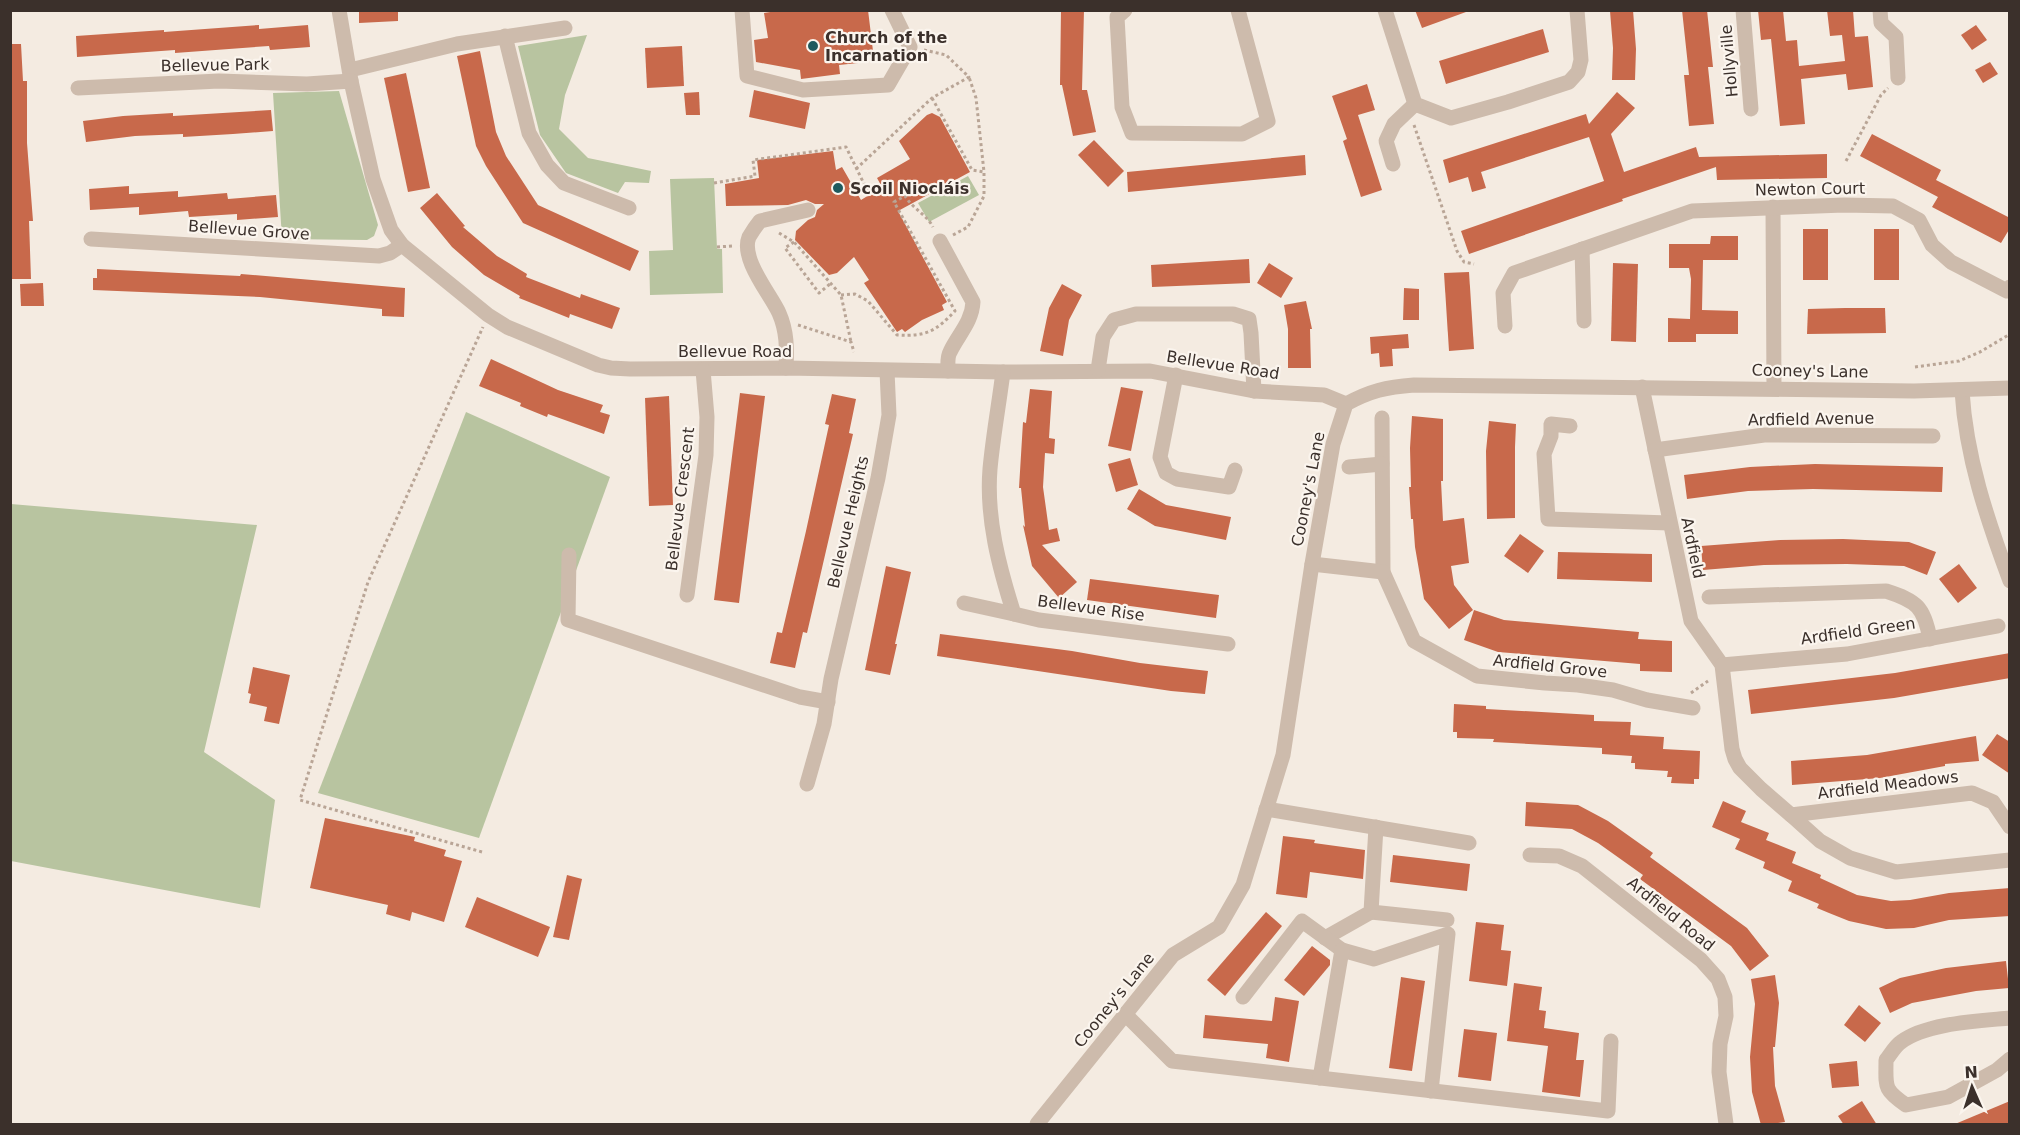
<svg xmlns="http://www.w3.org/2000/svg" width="2020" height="1135" font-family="'DejaVu Sans',sans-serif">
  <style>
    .green { fill: #b8c4a0 }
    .building { fill: #c8694b }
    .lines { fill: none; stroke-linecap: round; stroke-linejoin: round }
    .path { stroke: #b9a596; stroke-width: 3; stroke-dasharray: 3 3; stroke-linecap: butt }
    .minor { stroke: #cdbbac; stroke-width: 15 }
    .poi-dot { fill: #1f5a5e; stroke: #fbf5ee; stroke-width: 2 }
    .labels { text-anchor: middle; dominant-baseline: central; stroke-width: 4.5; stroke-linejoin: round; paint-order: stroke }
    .poi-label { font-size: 16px; font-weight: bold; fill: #3b302b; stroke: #fbf5ee; text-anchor: start }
    .street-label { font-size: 16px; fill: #3b302b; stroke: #fbf5ee }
  </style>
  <rect width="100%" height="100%" fill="#f4ebe1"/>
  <g class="green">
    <path d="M587,35L565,95L559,129L588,158L651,171L649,183L625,182L618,193L566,173L540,135L518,46Z"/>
    <path d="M339,91L378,225L374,236L367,240L282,239L273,93Z"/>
    <path d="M968,176L979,195L929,222L918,203Z"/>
    <path d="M714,178L717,249H722L723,293L650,295L649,251L673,250L670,179Z"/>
    <path d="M466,412L610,477L479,838L318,793Z"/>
    <path d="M11,504L257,525L204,752L275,800L260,908L11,861Z"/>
  </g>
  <g class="building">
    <path d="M359,10H398V21L359,23Z"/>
    <path d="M783,10H868L873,51L858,60V63L839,65L840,74L801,79L800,70L756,62L754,40L768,38L764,13Z"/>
    <path d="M1061,10H1084L1082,90H1087L1096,132L1073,136L1062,85H1060Z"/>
    <path d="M1415,10H1465L1466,12L1422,28Z"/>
    <path d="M1633,10L1636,49L1635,80H1612L1613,48L1610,11Z"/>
    <path d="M1682,10H1707L1713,67H1708L1714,124L1689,126L1684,75H1689Z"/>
    <path d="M1758,10H1783L1786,41L1797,40L1799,66L1845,61L1842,35L1830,36L1827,10H1853L1855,37L1868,36L1873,87L1848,90L1846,74L1801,79L1805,124L1780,126L1771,39L1761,40Z"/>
    <path d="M259,25V29L308,25L310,47L270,50L269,46L175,53V50L77,57L76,36L164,30V32Z"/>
    <path d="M1976,25L1987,40L1972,50L1961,35Z"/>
    <path d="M1543,29L1549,52L1446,84L1439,61Z"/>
    <path d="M10,44H21L23,81H27V143L33,221H29L31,279H10Z"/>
    <path d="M682,46L684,86L647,88L645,48Z"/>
    <path d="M480,51L496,132L506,156L538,205L639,251L630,271L523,223L486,166L476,146L457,56Z"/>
    <path d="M1990,62L1998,74L1983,83L1975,70Z"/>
    <path d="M406,73L430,188L408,192L384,78Z"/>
    <path d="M1367,84L1375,110L1358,115L1382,190L1361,197L1343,141L1347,139L1332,96Z"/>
    <path d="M754,90L810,103L805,129L749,117Z"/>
    <path d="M699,92L700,115H686L684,93Z"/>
    <path d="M1617,92L1635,108L1611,134L1624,172L1696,147L1699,157L1827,154V178L1717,180L1716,167L1622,199L1623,201L1469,254L1461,231L1604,181L1589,137L1481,172L1486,188L1472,192L1468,177L1449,183L1443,160L1586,114L1589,124Z"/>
    <path d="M271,110L273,131L233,134L183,137V134L135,136L86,142L83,121L123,116L173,113V116Z"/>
    <path d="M932,113L940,117L970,172L898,211L947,302L942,305L944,310L922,320L905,332L902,329L897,332L864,283L869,280L854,257L837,273L829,275L795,240L796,231L808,220L815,217L817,210L824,204H815L806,200L788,205L726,206L725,184L759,178L757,160L833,151L836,170L842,167L861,200L882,187L877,178L910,159L899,141L927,115Z"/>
    <path d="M1872,134L1941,170L1936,180L2010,218V228L2001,243L1932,207L1938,197L1860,156Z"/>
    <path d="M1094,140L1124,171L1108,187L1078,155Z"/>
    <path d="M1305,155L1306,175L1128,192L1127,172Z"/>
    <path d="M129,186V194L178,191V197L227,193L228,199L276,195L278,217L237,220V214L189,217L188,211L139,215V207L90,210L89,189Z"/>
    <path d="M437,193L465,226L463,227L497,256L527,274L526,277L580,298L581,294L620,308L612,329L570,314L569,318L519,298L520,296L484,275L452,247L420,208Z"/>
    <rect x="1803" y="229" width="25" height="51"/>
    <rect x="1874" y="229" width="25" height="51"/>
    <path d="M1711,236H1738V260H1703L1702,310L1738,311V334H1696V342H1668V318L1690,319L1691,279L1689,268H1669V244H1710Z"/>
    <path d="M1249,259L1250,283L1152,287L1151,265Z"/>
    <path d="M1269,263L1293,278L1281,298L1257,283Z"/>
    <path d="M1613,263L1638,264L1636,342L1611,341Z"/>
    <path d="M97,269L240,276L241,274L405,288L404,317L382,316V309L260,297L93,290V278H97Z"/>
    <path d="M1469,272L1474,349L1449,351L1444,273Z"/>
    <path d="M43,283L44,306H21L20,284Z"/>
    <path d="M1062,284L1082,295L1069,320L1063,356L1040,351L1049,308Z"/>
    <path d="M1404,288L1419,289V320H1403Z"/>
    <path d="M1306,301L1312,329H1310L1311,368H1288V329L1284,305Z"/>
    <path d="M1845,308H1885L1886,333L1807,334L1808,309Z"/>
    <path d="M1408,334L1409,348L1392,349L1393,366L1380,367L1379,353L1371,354L1370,337Z"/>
    <path d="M491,359L558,390L603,405L600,412L610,415L604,434L548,414L547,417L520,406L521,403L479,386Z"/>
    <path d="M1121,387L1143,391L1131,451L1108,446Z"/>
    <path d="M1030,389L1052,391L1049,438L1055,439L1054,454L1045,453L1043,487L1049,530L1057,528L1060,541L1042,545L1077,582L1059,598L1032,566L1023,525L1025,527L1021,488H1019L1023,422L1026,423Z"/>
    <path d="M740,393L765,396L739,603L714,600Z"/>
    <path d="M832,394L856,399L849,433L853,434L807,633L803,632L795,668L770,663L777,632L782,633L806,531L829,425L825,424Z"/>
    <path d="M669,396L673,505L649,506L645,398Z"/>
    <path d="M1412,416L1443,419V481H1441L1443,521L1464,518L1469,563L1451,566L1454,585L1473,610L1449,629L1424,599L1415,547L1413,519H1411L1409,487H1411L1410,448Z"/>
    <path d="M1489,421L1516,424L1515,447V518L1487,519L1486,451Z"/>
    <path d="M1130,458L1138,485L1116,492L1108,464Z"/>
    <path d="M1815,464L1943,467L1942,492L1813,489L1748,491L1687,499L1684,475L1750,467Z"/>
    <path d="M1139,489L1166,505L1231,517L1226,540L1155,526L1127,509Z"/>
    <path d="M1520,534L1544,551L1528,573L1504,556Z"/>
    <path d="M1843,539L1909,542L1936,552L1927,575L1904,566L1847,564L1764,565L1703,570L1701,546L1780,540Z"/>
    <path d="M1558,552L1652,554V582L1557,579Z"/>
    <path d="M1959,564L1977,588L1958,603L1939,579Z"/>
    <path d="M886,566L911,572L895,644H897L890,675L865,670Z"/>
    <path d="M1090,579L1219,595L1216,618L1087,600Z"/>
    <path d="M1474,610L1504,620L1639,632L1638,639L1672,641V672L1640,671V664L1498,652L1464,640Z"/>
    <path d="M940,634L1072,651L1140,663L1208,671L1205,694L1171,691L937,656Z"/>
    <path d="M2010,653V678L1894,698L1751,714L1748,690L1895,673Z"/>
    <path d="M253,667L290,675L279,724L264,721L267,707L249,703L251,694L248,693Z"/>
    <path d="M1454,704L1486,706V709L1594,715V721L1631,722L1630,735L1664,737L1663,749L1700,751L1699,779H1694V784L1671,783L1672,777H1667L1668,771L1635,769V763H1631L1632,756L1602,754V748L1493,742L1494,739L1457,738V732H1453Z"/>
    <path d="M1997,734L2010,742V774L1982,755Z"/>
    <path d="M1976,736L1979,761L1945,764V766L1880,778L1792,785L1791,761L1867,755Z"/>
    <path d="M1723,801L1746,811L1741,822L1769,833L1766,840L1796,852L1792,863L1821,875L1820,878L1857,895L1891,901L1910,900L1949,893L2010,888V916L1949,920L1914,928L1886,929L1849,921L1829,913L1817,908L1819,904L1788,891L1792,881L1763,868L1765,862L1735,849L1740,839L1712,827Z"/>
    <path d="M1526,802L1578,805L1608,821L1653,853L1650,857L1747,928L1769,956L1750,971L1731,946L1640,879L1643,875L1598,843L1572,829L1525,826Z"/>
    <path d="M325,818L415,837L414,841L446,850L444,856L462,861L444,922L412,912L410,921L386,914L388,905L310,888Z"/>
    <path d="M1283,836L1315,840L1314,843L1365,850L1363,879L1310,872L1307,898L1276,894Z"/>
    <path d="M1393,855L1470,864L1467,891L1390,882Z"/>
    <path d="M567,875L582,879L569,940L553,937Z"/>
    <path d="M477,897L550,927L538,957L465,927Z"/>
    <path d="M1266,912L1282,926L1225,996L1207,980Z"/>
    <path d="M1476,922L1504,925L1501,950L1511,951L1507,986L1469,981Z"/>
    <path d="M1312,946L1330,960V965L1304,996L1284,980Z"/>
    <path d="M2006,961L2009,988L1976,991L1912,1003L1890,1013L1879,988L1900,978L1946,968Z"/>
    <path d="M1775,975L1779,1003L1775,1047H1773L1775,1086L1785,1122L1761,1125L1752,1092L1750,1057L1755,1004L1751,979Z"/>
    <path d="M1401,977L1425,981L1412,1071L1389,1068Z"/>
    <path d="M1514,983L1542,987L1539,1010L1546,1011L1544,1028L1579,1033L1576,1060H1584L1580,1097L1542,1092L1548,1046L1507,1041Z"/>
    <path d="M1275,997L1299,1001L1289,1062L1266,1058L1268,1044L1203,1038L1205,1015L1272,1021Z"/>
    <path d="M1859,1005L1881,1023L1865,1042L1844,1025Z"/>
    <path d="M1464,1029L1497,1033L1491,1081L1458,1077Z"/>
    <path d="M1857,1061L1859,1086L1832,1088L1829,1064Z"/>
    <path d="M1862,1101L1877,1125H1844L1838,1116Z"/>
    <path d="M2010,1101V1125H1955V1124Z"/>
  </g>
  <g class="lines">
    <g class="path">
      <path d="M932,98L972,170L984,172"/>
      <path d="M1414,125L1457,251L1464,262L1474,264"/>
      <path d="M1846,161L1881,95L1888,88"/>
      <path d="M856,169L932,98L969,77L946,55L924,50"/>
      <path d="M714,183L755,176L753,160L846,147L868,192"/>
      <path d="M779,233L794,242L841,295L851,342"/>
      <path d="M953,235L968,227L984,196V172L976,98L969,77"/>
      <path d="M794,242L785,248L819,293L830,284"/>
      <path d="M717,247L732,246"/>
      <path d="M841,295L855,294L868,301L897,335C926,337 936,331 955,311L894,202L905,196C913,209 927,215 933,227"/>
      <path d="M798,325L851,342L854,352"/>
      <path d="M1915,367L1959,361L1980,352L2010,334"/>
      <path d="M1691,693L1708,681"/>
      <path d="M482,852L300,800L368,582L483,327"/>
    </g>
    <g class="minor">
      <path d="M339,10L351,81L373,179L391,230L402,245L488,315L507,327L598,365L611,368L630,369L786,368L1003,372L1150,371L1254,391L1324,395L1346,404"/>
      <path d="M742,10L747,76L803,90L888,85L910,47L892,10"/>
      <path d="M1125,10L1117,17L1122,107L1132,133L1242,134L1268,121L1238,10"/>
      <path d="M1385,10L1415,104L1451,118L1508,102L1569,82L1578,72L1581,60L1577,10"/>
      <path d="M1743,10L1751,109"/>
      <path d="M1880,10L1881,23L1896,37L1898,78"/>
      <path d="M505,36L529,133L547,165L564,183L629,208"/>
      <path d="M350,70L457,44L565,28"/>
      <path d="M78,88L219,81L307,84L351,81"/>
      <path d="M1393,164L1386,141L1394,124L1415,104"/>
      <path d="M1773,207L1774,388"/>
      <path d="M91,239L379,256L390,253L402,245"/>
      <path d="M940,241L973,302C972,322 958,335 950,352C947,357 948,365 948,371"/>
      <path d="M1582,249L1584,321"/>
      <path d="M1505,326L1503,293L1514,273L1692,211L1844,205L1893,206L1919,220L1932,245L1951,262L2007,291L2010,287"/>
      <path d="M786,368C787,349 787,331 779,313C771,295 740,259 749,237C752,232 756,226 760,221L808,210"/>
      <path d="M1098,370L1103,337L1114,320L1136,314H1233L1249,319L1251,333L1254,391"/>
      <path d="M1003,372C999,404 993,436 990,469C986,518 999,567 1014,614L1039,620L1228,644"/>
      <path d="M1176,375L1160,457L1166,473L1177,479L1229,487L1235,470"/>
      <path d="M1642,387L1691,621L1722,665L1732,749L1735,759L1740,768L1761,789L1791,815L1972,793L1993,802L2010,827"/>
      <path d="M1962,391C1966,457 1987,519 2010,581"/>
      <path d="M1382,418L1383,572L1414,641L1477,676L1545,683L1578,685L1613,690L1647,700L1693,708"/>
      <path d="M1570,426L1551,424V436L1544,454L1548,519L1669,523"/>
      <path d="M1655,450L1764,435L1933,436"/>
      <path d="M1349,467L1382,464"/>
      <path d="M569,555L568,620L800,697L828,702"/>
      <path d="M1312,564L1383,572"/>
      <path d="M687,595L706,455L707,417L703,370"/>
      <path d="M1709,597L1886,591C1917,601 1924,607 1930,639"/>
      <path d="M964,603L1014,614"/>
      <path d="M1722,665L1847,654L1998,626"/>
      <path d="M807,784L824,724L831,679L878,478L889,415L887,371"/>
      <path d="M1266,809L1469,843"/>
      <path d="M1791,815L1820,841L1850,858L1896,872L2010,860"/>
      <path d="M1530,855L1559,856L1582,866L1701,960L1718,979L1725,997L1726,1016L1720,1044L1719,1072L1726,1124"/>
      <path d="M1371,912L1447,920"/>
      <path d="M1325,938L1371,912L1376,827"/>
      <path d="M1243,997L1302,921L1342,950L1374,959L1448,934L1431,1091"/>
      <path d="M1125,1014L1172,1061L1608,1111L1611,1041"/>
      <path d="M2010,1018C1979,1021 1926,1023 1901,1042C1895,1046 1890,1055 1886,1060C1886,1087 1883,1089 1906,1105L1948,1097L1997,1070L2010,1059"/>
      <path d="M1320,1078L1342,950"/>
      <path d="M1037,1124L1173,955L1219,927L1243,885L1283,755L1312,564L1333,444L1346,404C1370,391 1386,387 1414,385L1914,391L2010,388"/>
    </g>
  </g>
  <g class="poi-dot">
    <circle cx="813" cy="46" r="6"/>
    <circle cx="838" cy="188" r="6"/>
  </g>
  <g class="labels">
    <g class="poi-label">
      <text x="825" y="37">Church of the<tspan x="825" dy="18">Incarnation</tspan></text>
      <text x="850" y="188">Scoil Niocláis</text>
    </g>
    <g class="street-label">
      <text transform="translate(1729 61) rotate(-95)">Hollyville</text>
      <text transform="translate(215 65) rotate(-1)">Bellevue Park</text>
      <text transform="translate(1810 189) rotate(-1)">Newton Court</text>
      <text transform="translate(249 230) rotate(4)">Bellevue Grove</text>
      <text x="735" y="351">Bellevue Road</text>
      <text transform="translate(1223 365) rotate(9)">Bellevue Road</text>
      <text transform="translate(1810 371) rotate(1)">Cooney's Lane</text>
      <text transform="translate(1811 419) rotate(-1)">Ardfield Avenue</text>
      <text transform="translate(1308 489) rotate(-79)">Cooney's Lane</text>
      <text transform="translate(680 499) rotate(-83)">Bellevue Crescent</text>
      <text transform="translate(848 522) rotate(-77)">Bellevue Heights</text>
      <text transform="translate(1693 548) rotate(78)">Ardfield</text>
      <text transform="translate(1091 608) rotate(8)">Bellevue Rise</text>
      <text transform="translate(1858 631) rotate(-8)">Ardfield Green</text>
      <text transform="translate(1550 666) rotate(6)">Ardfield Grove</text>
      <text transform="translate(1888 785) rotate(-7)">Ardfield Meadows</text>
      <text transform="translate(1671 914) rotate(39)">Ardfield Road</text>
      <text transform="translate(1114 1000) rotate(-51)">Cooney's Lane</text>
    </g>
  </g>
  <rect width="2020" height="1135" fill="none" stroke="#3b302b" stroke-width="24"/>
  <g transform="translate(1972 1087) rotate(357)" stroke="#fbf5ee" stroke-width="4.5" paint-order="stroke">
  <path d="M0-4.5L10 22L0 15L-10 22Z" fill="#3b302b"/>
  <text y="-9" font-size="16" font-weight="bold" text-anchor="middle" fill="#3b302b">N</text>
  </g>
</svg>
